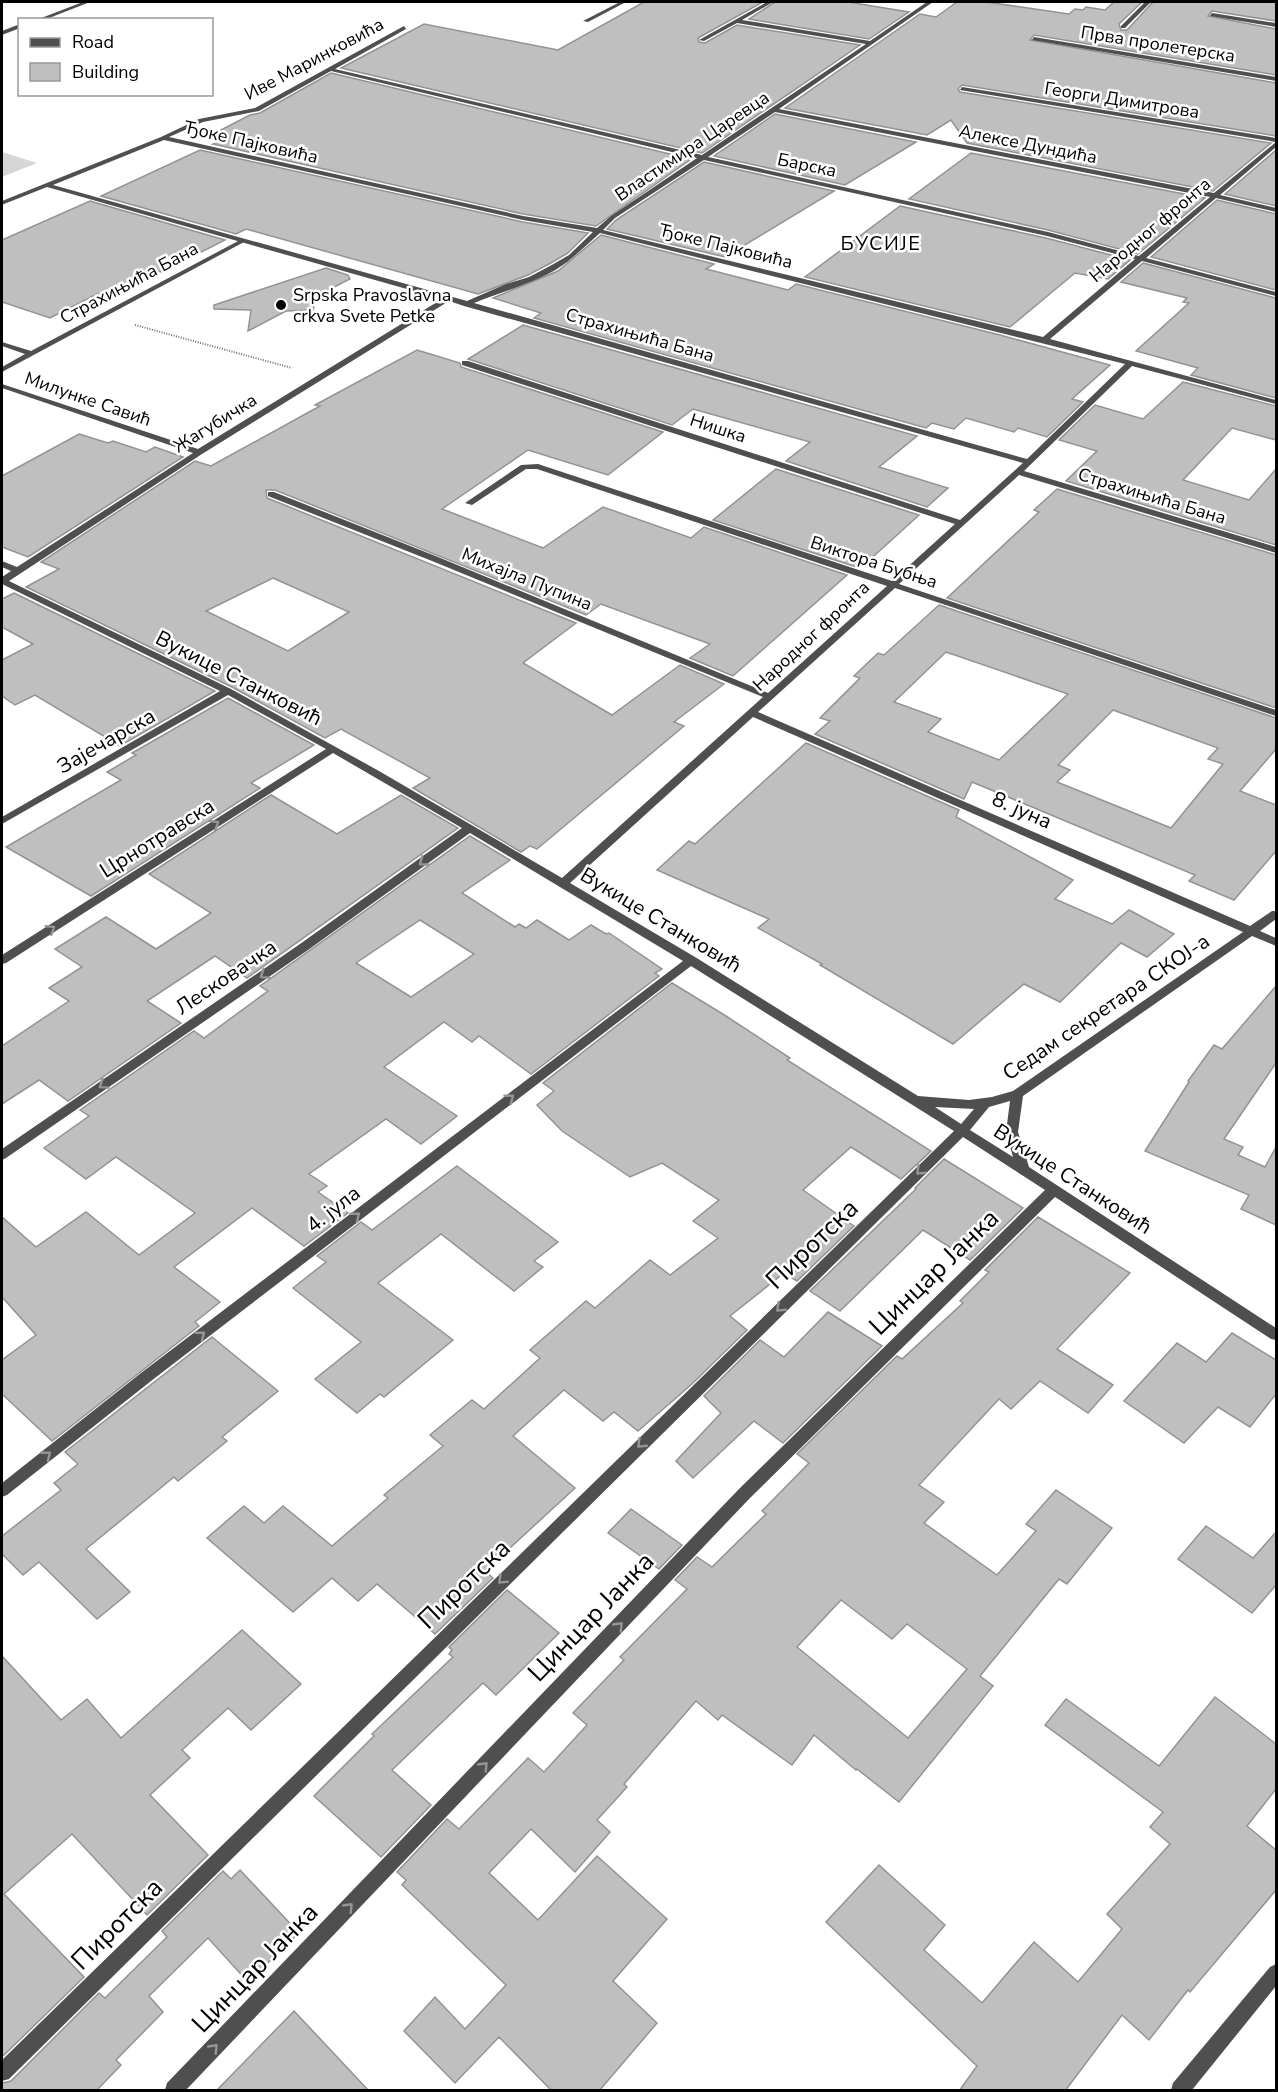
<svg xmlns="http://www.w3.org/2000/svg" width="1278" height="2092" font-family="'Nunito Sans',sans-serif">
  <style>
    .green { fill: #d6d6d6 }
    .building { fill: #bfbfbf; stroke: #939393; stroke-width: 1.5; fill-rule: evenodd }
    .lines { fill: none; stroke-linecap: round; stroke-linejoin: round }
    .path { stroke: #717171; stroke-width: 2; stroke-dasharray: 1 1.5; stroke-linecap: butt }
    .service { fill: #4f4f4f; fill-rule: evenodd }
    .minor { fill: #4f4f4f; fill-rule: evenodd }
    .oneway { stroke: #959595 }
    .poi-dot { fill: #000; stroke: #fff; stroke-width: 2 }
    .labels { text-anchor: middle; dominant-baseline: central; stroke-width: 5; stroke-linejoin: round; paint-order: stroke }
    .far-street-label { font-size: 18px; fill: #000; stroke: #fff }
    .far-poi-label { font-size: 18px; fill: #000; stroke: #fff; text-anchor: start }
    .far-quarter-label { font-size: 20px; letter-spacing: 1.5px; fill: #000; stroke: #fff }
    .street-label { font-size: 21px; fill: #000; stroke: #fff }
    .near-street-label { font-size: 26px; fill: #000; stroke: #fff }
  </style>
  <rect width="100%" height="100%" fill="#fff"/>
  <path class="green" d="M2,152L37,163L2,177Z"/>
  <g class="building">
    <path d="M644,2H763L698,38L699,42L705,43L737,25L860,45L702,153L341,68L424,24L558,50Z"/>
    <path d="M775,2H848L909,12L869,39L749,19Z"/>
    <path d="M957,2H986L1069,14L1075,9L1083,10L1086,7L1105,10L1114,2H1142L1119,24L1121,30H1127L1153,2H1276V21L1212,11L1208,16L1276,29V75L1034,35L1030,40L1276,83V136L962,85L958,89L960,92L1271,143L1213,191L967,143L951,120L927,135L785,108L920,14L936,17Z"/>
    <path d="M331,73L691,159L596,226L523,214L213,144L223,140L209,136L250,115L260,113Z"/>
    <path d="M775,114L916,142L845,185L714,156Z"/>
    <path d="M200,150L523,222L588,233L568,253L549,264L528,275L478,294L246,229L236,234L101,196Z"/>
    <path d="M1276,150V206L1225,194Z"/>
    <path d="M971,153L1205,198L1138,254L1048,230L909,199Z"/>
    <path d="M704,162L834,191L725,257L607,229L616,220Z"/>
    <path d="M1217,200L1276,214V290L1151,257Z"/>
    <path d="M90,201L225,240L162,272L157,271L107,296L97,294L50,318L2,302V240Z"/>
    <path d="M900,206L1046,238L1130,260L1108,279L1075,273L1010,327L805,277Z"/>
    <path d="M601,235L714,264L706,269L788,290L796,284L1000,335L1110,365L1072,399L1083,402L1047,437L1018,428L1014,432L966,418L954,429L932,423L926,428L534,318L541,313L493,298L558,271Z"/>
    <path d="M1143,263L1276,298V398L1191,375L1198,368L1136,351L1189,303L1183,302L1187,298L1121,282Z"/>
    <path d="M326,268L348,275L350,279L317,296L313,310L286,311L248,331L251,310L214,309V305Z"/>
    <path d="M523,325L917,436L879,467L948,488L927,507L786,461L810,442L693,409L672,425L468,359Z"/>
    <path d="M417,350L460,363L461,367L663,432L608,475L528,450L442,509L543,548L603,507L691,538L704,527L847,575L733,676L690,658L710,644L601,604L586,615L275,490H266L267,498L576,623L523,663L612,715L680,665L724,684L674,722L684,726L537,849L530,846L521,852L413,788L430,778L341,729L325,738L232,687L26,587L59,569L41,562L195,461L211,466L320,406L315,405ZM273,578L349,612L288,651L206,611Z"/>
    <path d="M1183,382L1276,406V440L1232,428L1183,480L1249,500L1276,469V545L1066,481L1097,451L1059,440L1095,405L1143,419Z"/>
    <path d="M79,434L108,443L113,441L146,452L155,447L183,457L28,557L2,547V476Z"/>
    <path d="M776,469L919,515L864,565L860,564L856,567L713,520Z"/>
    <path d="M1057,489L1276,555V708L947,598L1039,512L1034,510Z"/>
    <path d="M14,593L215,691L120,746L35,695L15,705L2,696V660L33,644L2,627V599Z"/>
    <path d="M939,605L1276,718V749L1240,791L1276,805V851L1234,900L1189,881L1195,875L972,782L964,799L815,734L830,721L820,718L860,678L854,676L878,653L884,655ZM946,652L1068,694L999,760L928,732L941,719L894,702ZM1113,710L1218,748L1208,759L1223,764L1171,828L1057,782L1070,770L1058,765Z"/>
    <path d="M228,698L314,745L251,783L260,788L91,896L6,847L121,780L107,772L136,755L132,753Z"/>
    <path d="M806,743L959,810L956,817L1073,880L1055,899L1112,924L1129,910L1174,934L1147,957L1121,943L1060,1002L1024,984L953,1044L820,965L822,964L758,928L769,919L657,870L689,841L695,844Z"/>
    <path d="M271,795L337,834L401,795L458,828L247,978L215,956L147,1001L181,1023L68,1101L39,1080L2,1104V1046L69,1001L49,988L82,967L55,949L106,917L156,949L211,913L149,874Z"/>
    <path d="M470,836L510,860L462,893L515,927L519,924L526,928L537,920L569,940L591,925L606,934L609,933L662,969L655,973L659,976L531,1074L479,1036L472,1042L444,1022L384,1067L457,1116L421,1144L386,1119L309,1174L327,1186L318,1192L348,1213L304,1246L252,1208L174,1267L220,1302L195,1322L199,1326L52,1441L2,1394V1360L36,1335L2,1297V1217L36,1247L86,1212L139,1255L195,1213L116,1157L86,1179L44,1148L89,1116L80,1110L194,1031L204,1038L268,991L260,986ZM420,920L474,954L411,997L356,963Z"/>
    <path d="M672,983L726,1016L790,1058L787,1060L931,1151L901,1179L851,1147L803,1190L854,1226L797,1281L784,1273L730,1316L747,1330L692,1384L638,1431L614,1412L603,1421L564,1390L513,1436L575,1488L485,1571L493,1578L435,1634L377,1584L358,1601L332,1578L293,1612L207,1538L244,1506L264,1523L283,1506L332,1546L388,1498L384,1495L443,1446L430,1435L472,1400L484,1409L540,1358L530,1350L586,1301L595,1308L650,1260L670,1275L718,1238L693,1221L719,1200L662,1163L630,1177L562,1131L537,1105L554,1091L543,1083Z"/>
    <path d="M1276,986V1063L1224,1139L1243,1147L1238,1155L1265,1167L1276,1147V1225L1241,1209L1249,1195L1145,1151L1189,1082L1188,1081L1214,1045L1222,1049Z"/>
    <path d="M944,1159L1023,1208L970,1260L923,1230L840,1311L810,1291L916,1189L915,1188Z"/>
    <path d="M457,1166L558,1242L534,1261L543,1267L514,1291L441,1234L378,1283L453,1340L384,1397L380,1394L357,1413L315,1379L361,1342L293,1288L326,1262L317,1256L361,1222L372,1230Z"/>
    <path d="M1038,1217L1130,1273L1057,1349L1113,1385L1088,1413L1040,1381L1011,1409L999,1399L919,1485L944,1502L924,1523L997,1575L1036,1531L1026,1524L1056,1490L1112,1528L1067,1584L1059,1579L980,1676L993,1686L899,1802L857,1769L856,1770L814,1735L792,1765L722,1715L718,1720L696,1701L624,1784L627,1787L597,1820L610,1832L575,1872L531,1829L489,1873L538,1920L597,1856L667,1919L613,1981L657,2023L599,2091H552L499,2037L455,2083L404,2031L435,1997L465,2029L506,1985L402,1885L406,1880L397,1872L447,1819L459,1829L528,1758L544,1772L587,1725L573,1713L624,1660L620,1657L687,1589L675,1580L697,1557L712,1567L766,1514L762,1511L809,1463L797,1454L897,1356L902,1359L963,1303L960,1301L989,1272L985,1270ZM841,1600L892,1639L907,1624L967,1669L908,1738L797,1647Z"/>
    <path d="M828,1312L882,1346L783,1443L754,1421L693,1478L676,1461L721,1413L704,1396L760,1340L784,1357Z"/>
    <path d="M1232,1333L1276,1360V1394L1250,1427L1218,1407L1184,1443L1124,1401L1177,1343L1206,1362Z"/>
    <path d="M212,1337L278,1391L222,1437L227,1441L178,1481L174,1477L86,1549L130,1592L97,1619L39,1562L23,1575L2,1554V1536L61,1490L54,1483L78,1464L65,1452Z"/>
    <path d="M631,1509L682,1545L659,1569L608,1533Z"/>
    <path d="M1206,1526L1253,1558L1276,1532V1585L1252,1613L1178,1559Z"/>
    <path d="M507,1590L559,1633L496,1695L483,1683L392,1770L431,1805L381,1857L314,1796L374,1736L372,1734L453,1657L449,1654L452,1650L449,1647Z"/>
    <path d="M242,1630L301,1684L251,1730L228,1708L182,1750L190,1758L150,1795L208,1855L147,1915L72,1834L4,1894L84,1977L2,2057V1656L61,1720L87,1699L121,1738Z"/>
    <path d="M1215,1697L1276,1744V1789L1247,1826L1276,1850V1890L1190,1992L1188,1990L1149,2040L1122,2015L1065,2091H959L977,2066L826,1922L879,1865L945,1925L924,1950L982,2003L1034,1942L1078,1982L1122,1929L1107,1914L1170,1844L1150,1827L1163,1812L1045,1725L1066,1699L1159,1766Z"/>
    <path d="M240,1870L299,1933L248,1982L208,1938L149,1996L163,2012L116,2060L121,2065L96,2091H2V2083L11,2081L99,1993L105,1998L167,1937L162,1931L223,1871L231,1879Z"/>
    <path d="M294,2011L369,2091H216Z"/>
  </g>
  <g class="lines">
    <path class="path" d="M135,325L292,368"/>
    <g class="service">
      <path d="M83,2H90L44,20H36Z"/>
      <path d="M20,24V28L2,35V31Z"/>
      <path d="M242,239L244,240V242L2,372V367L25,354L2,346V342L31,351Z"/>
    </g>
    <g class="minor">
      <path d="M620,2H626L588,22L583,21Z"/>
      <path d="M767,2H773L742,20L870,41L927,2H933L779,109L1214,193L1276,142V147L1220,195L1276,208V212L1216,198L1146,258L1276,292V296L1142,261L1050,339L1276,400V404L1132,366L1024,471L1276,547V553L1019,475L899,584L1276,710V716L895,588L758,712L1250,926L1272,911H1276V919L1260,931L1276,938V946L1252,936L1023,1096L1018,1132L1029,1167L1276,1328V1340L1271,1339L1055,1197L750,1498L186,2090H165L167,2083L740,1488L1045,1190L963,1137L9,2079L2,2081V2060L954,1131L691,966L151,1381L7,1495L2,1497V1483L141,1373L683,961L470,833L308,950L6,1158L2,1160V1149L300,944L462,828L333,753L6,963L2,964V955L326,749L228,695L2,824V817L220,691L2,584V577L11,571L2,567V561L17,567L193,453L2,388V384L198,449L442,299L47,187L4,204L2,205V201L161,137L199,119L255,108L404,26L406,29L335,69L702,155L866,44L737,23L704,41L699,40ZM331,71L697,158L611,216L597,228L523,216L169,137L203,122L259,111ZM775,112L1210,197L1139,256L1048,232L708,157ZM164,140L523,220L593,232L569,255L550,266L529,277L506,284L467,301L53,185ZM704,160L1047,236L1135,259L1043,337L603,230L615,218ZM600,233L1125,364L1027,459L474,303C501,292 532,284 557,269C573,259 586,245 600,233ZM449,301L464,306L1023,463L960,520L468,361H462V365L955,524L892,581L538,464L521,465L465,503L472,505L526,469H537L887,586L768,693L438,557L274,492H268V496L432,561L763,697L562,878L379,771L231,689L9,581L202,454ZM753,717L1243,932L1013,1091L992,1097L969,1100L918,1096L695,957L570,883ZM1010,1101L1006,1132L1013,1157L970,1130L989,1107ZM935,1107L974,1109L961,1124Z"/>
      <path d="M1145,2H1151L1125,28H1121V26Z"/>
      <path d="M1212,13L1276,23V27L1210,16Z"/>
      <path d="M1034,37L1276,77V81L1032,40Z"/>
      <path d="M962,87L1276,138V142L960,90Z"/>
      <path d="M1276,1964V1986L1192,2090H1171L1173,2083L1270,1967Z"/>
    </g>
  </g>
  <defs><path id="oneway-chevron" d="M-2-3.5L2.5 0L-2 3.5" fill="none" stroke-width="1.6" stroke-linecap="round" stroke-linejoin="round" transform="scale(1.5)"/></defs>
  <g class="oneway">
    <use href="#oneway-chevron" transform="translate(215 824) rotate(-32)"/>
    <use href="#oneway-chevron" transform="translate(423 862) rotate(144)"/>
    <use href="#oneway-chevron" transform="translate(51 929) rotate(-32)"/>
    <use href="#oneway-chevron" transform="translate(264 975) rotate(146)"/>
    <use href="#oneway-chevron" transform="translate(103 1085) rotate(146)"/>
    <use href="#oneway-chevron" transform="translate(510 1098) rotate(-37)"/>
    <use href="#oneway-chevron" transform="translate(920 1171) rotate(136)"/>
    <use href="#oneway-chevron" transform="translate(356 1216) rotate(-38)"/>
    <use href="#oneway-chevron" transform="translate(780 1308) rotate(136)"/>
    <use href="#oneway-chevron" transform="translate(201 1335) rotate(-38)"/>
    <use href="#oneway-chevron" transform="translate(641 1444) rotate(136)"/>
    <use href="#oneway-chevron" transform="translate(47 1455) rotate(-38)"/>
    <use href="#oneway-chevron" transform="translate(502 1580) rotate(136)"/>
    <use href="#oneway-chevron" transform="translate(619 1626) rotate(-46)"/>
    <use href="#oneway-chevron" transform="translate(484 1766) rotate(-46)"/>
    <use href="#oneway-chevron" transform="translate(349 1907) rotate(-46)"/>
    <use href="#oneway-chevron" transform="translate(214 2048) rotate(-46)"/>
  </g>
  <circle class="poi-dot" cx="281" cy="305" r="6"/>
  <g class="labels">
    <g class="far-street-label">
      <text transform="translate(1158 44) rotate(9)">Прва пролетерска</text>
      <text transform="translate(314 59) rotate(-28)">Иве Маринковића</text>
      <text transform="translate(1122 100) rotate(9)">Георги Димитрова</text>
      <text transform="translate(251 142) rotate(13)">Ђоке Пајковића</text>
      <text transform="translate(1028 144) rotate(11)">Алексе Дундића</text>
      <text transform="translate(692 146) rotate(-34)">Властимира Царевца</text>
      <text transform="translate(807 165) rotate(12)">Барска</text>
      <text transform="translate(1150 230) rotate(-40)">Народног фронта</text>
      <text transform="translate(726 246) rotate(14)">Ђоке Пајковића</text>
      <text transform="translate(129 283) rotate(-28)">Страхињића Бана</text>
      <text transform="translate(640 335) rotate(16)">Страхињића Бана</text>
      <text transform="translate(88 399) rotate(19)">Милунке Савић</text>
      <text transform="translate(215 423) rotate(-32)">Жагубичка</text>
      <text transform="translate(718 428) rotate(18)">Нишка</text>
      <text transform="translate(1152 496) rotate(17)">Страхињића Бана</text>
      <text transform="translate(874 562) rotate(18)">Виктора Бубња</text>
      <text transform="translate(527 579) rotate(22)">Михајла Пупина</text>
      <text transform="translate(811 636) rotate(-43)">Народног фронта</text>
    </g>
    <g class="far-poi-label">
      <text x="293" y="295">Srpska Pravoslavna<tspan x="293" dy="21">crkva Svete Petke</tspan></text>
    </g>
    <g class="far-quarter-label">
      <text x="881" y="243">БУСИЈЕ</text>
    </g>
    <g class="street-label">
      <text transform="translate(239 678) rotate(27)">Вукице Станковић</text>
      <text transform="translate(106 741) rotate(-30)">Зајечарска</text>
      <text transform="translate(1022 810) rotate(24)">8. јуна</text>
      <text transform="translate(157 838) rotate(-32)">Црнотравска</text>
      <text transform="translate(661 920) rotate(31)">Вукице Станковић</text>
      <text transform="translate(226 977) rotate(-34)">Лесковачка</text>
      <text transform="translate(1106 1007) rotate(-34)">Седам секретара СКОЈ-а</text>
      <text transform="translate(1073 1179) rotate(33)">Вукице Станковић</text>
      <text transform="translate(333 1209) rotate(-38)">4. јула</text>
    </g>
    <g class="near-street-label">
      <text transform="translate(812 1244) rotate(-44)">Пиротска</text>
      <text transform="translate(934 1272) rotate(-44)">Цинцар Јанка</text>
      <text transform="translate(464 1584) rotate(-44)">Пиротска</text>
      <text transform="translate(591 1617) rotate(-46)">Цинцар Јанка</text>
      <text transform="translate(117 1924) rotate(-45)">Пиротска</text>
      <text transform="translate(255 1968) rotate(-46)">Цинцар Јанка</text>
    </g>
  </g>
  <rect width="1278" height="2092" fill="none" stroke="#000000" stroke-width="6"/>
  <rect x="18" y="18" width="195" height="78" fill="#ffffff" stroke="#999999" stroke-width="1.5"/>
  <rect x="30" y="38" width="30" height="9" fill="#4f4f4f" stroke="#999999" stroke-width="1.5"/>
  <text x="72" y="48" font-size="18" fill="#000000">Road</text>
  <rect x="30" y="63" width="30" height="18" fill="#bfbfbf" stroke="#999999" stroke-width="1.5"/>
  <text x="72" y="78" font-size="18" fill="#000000">Building</text>
</svg>
